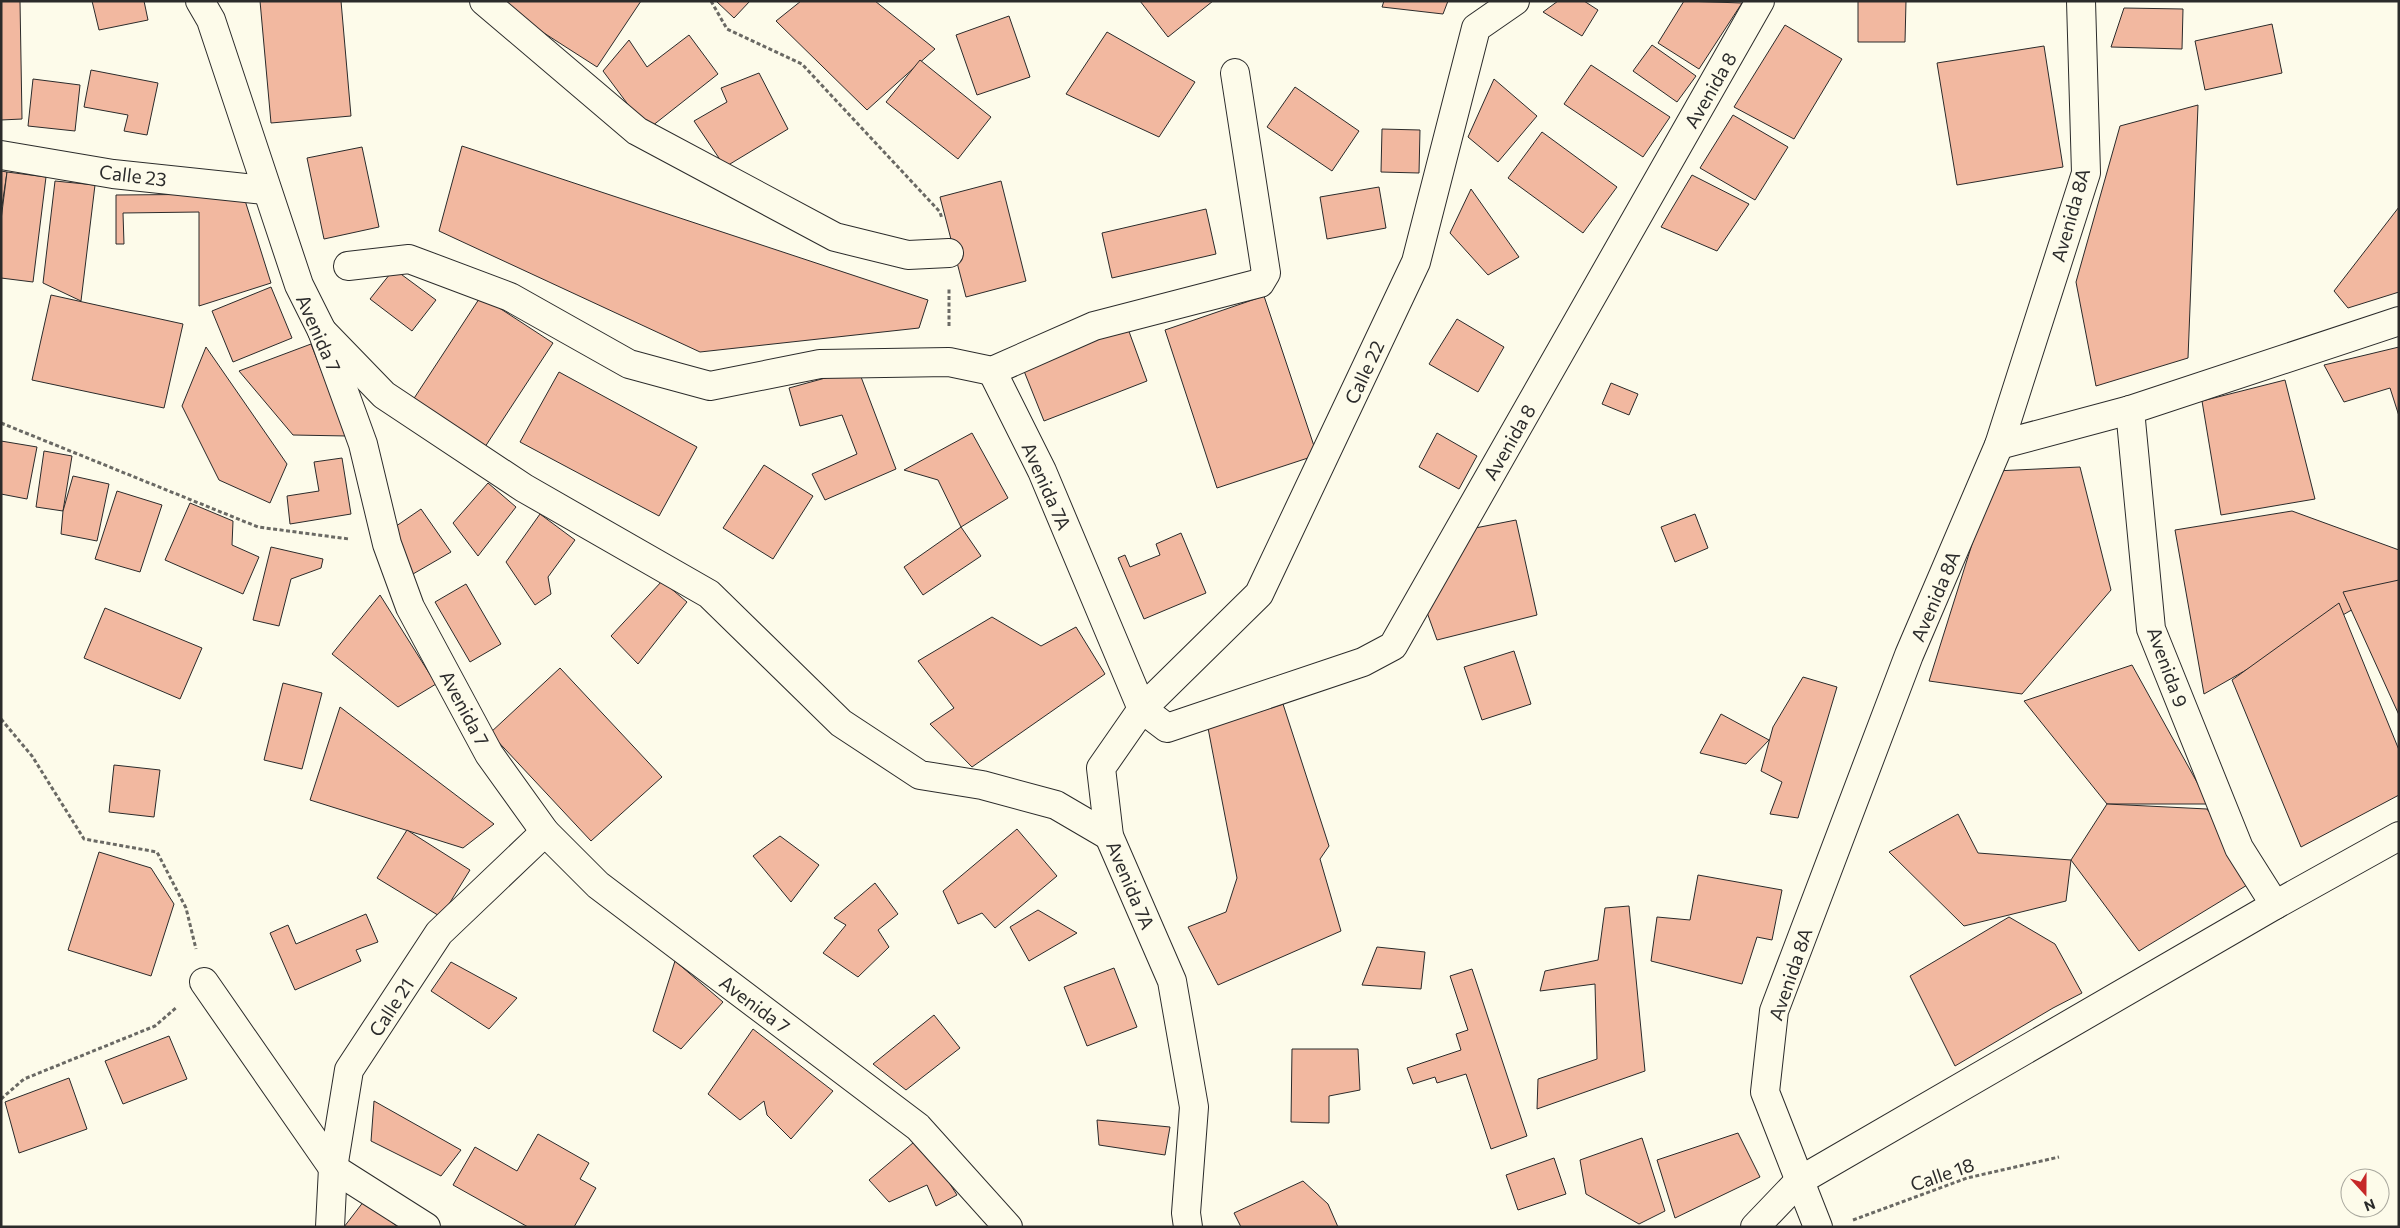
<svg xmlns="http://www.w3.org/2000/svg" width="2400" height="1228" font-family="Commissioner,sans-serif">
  <style>
    .building { fill: #f2b8a0; stroke: #2b2b2b }
    .lines { fill: none; stroke-linecap: round; stroke-linejoin: round }
    .pedestrian-casing { stroke: #2b2b2b; stroke-width: 30 }
    .minor-casing { stroke: #2b2b2b; stroke-width: 30 }
    .path { stroke: #6a6964; stroke-width: 3; stroke-dasharray: 4 2.5; stroke-linecap: butt }
    .pedestrian { stroke: #fdfbea; stroke-width: 28 }
    .minor { stroke: #fdfbea; stroke-width: 28 }
    .labels { text-anchor: middle; dominant-baseline: central; stroke-width: 4; stroke-linejoin: round; paint-order: stroke }
    .street-label { font-size: 19px; fill: #2b2b2b; stroke: #fdfbea }
  </style>
  <rect width="100%" height="100%" fill="#fdfbea"/>
  <g class="building">
    <path d="M1,1H20L22,119L1,120Z"/>
    <path d="M92,1H144L148,20L99,30Z"/>
    <path d="M260,1H341L351,116L271,123Z"/>
    <path d="M494,1H641L597,67Z"/>
    <path d="M716,1H750L734,18Z"/>
    <path d="M801,1H875L935,49L867,110L776,21Z"/>
    <path d="M1140,1H1213L1168,37Z"/>
    <path d="M1384,1H1448L1443,14L1382,7Z"/>
    <path d="M1558,1H1584L1598,10L1582,36L1543,12Z"/>
    <path d="M1684,1L1742,3L1699,69L1658,43Z"/>
    <path d="M1858,1H1906L1905,42H1858Z"/>
    <path d="M2124,8L2183,9L2182,49L2111,47Z"/>
    <path d="M1009,16L1030,77L977,95L956,35Z"/>
    <path d="M2272,24L2282,73L2205,90L2195,41Z"/>
    <path d="M1785,25L1842,59L1794,139L1734,107Z"/>
    <path d="M1107,32L1195,82L1159,137L1066,94Z"/>
    <path d="M689,35L718,74L647,130L603,71L629,40L647,67Z"/>
    <path d="M1652,45L1696,76L1677,102L1633,71Z"/>
    <path d="M2044,46L2063,167L1957,185L1937,63Z"/>
    <path d="M920,60L991,117L958,159L886,102Z"/>
    <path d="M1591,65L1670,117L1643,157L1564,104Z"/>
    <path d="M91,70L158,83L147,135L124,131L128,115L84,107Z"/>
    <path d="M759,73L788,129L725,167L694,121L727,102L721,88Z"/>
    <path d="M33,79L80,85L75,131L28,126Z"/>
    <path d="M1494,79L1537,116L1498,162L1468,137Z"/>
    <path d="M1295,87L1359,131L1332,171L1267,127Z"/>
    <path d="M2198,105L2188,358L2096,386L2076,282L2120,126Z"/>
    <path d="M1733,115L1788,147L1755,200L1700,168Z"/>
    <path d="M1382,129L1420,130L1419,173L1381,172Z"/>
    <path d="M1542,132L1617,187L1583,233L1508,178Z"/>
    <path d="M462,146L928,300L919,328L700,352L439,231Z"/>
    <path d="M362,147L379,227L324,239L307,158Z"/>
    <path d="M1,171L7,172L2,206H1Z"/>
    <path d="M7,172L46,177L33,282L1,278V220Z"/>
    <path d="M1692,175L1749,204L1717,251L1661,227Z"/>
    <path d="M55,181L95,185L81,301L43,283Z"/>
    <path d="M1001,181L1026,281L966,297L940,197Z"/>
    <path d="M1379,187L1386,228L1327,239L1320,197Z"/>
    <path d="M1471,189L1519,257L1488,275L1450,233Z"/>
    <path d="M243,194L271,283L199,306V212L123,213L124,244H116V195Z"/>
    <path d="M2399,207V292L2348,308L2334,291Z"/>
    <path d="M1206,209L1216,254L1112,278L1102,233Z"/>
    <path d="M394,269L436,300L412,331L370,299Z"/>
    <path d="M271,287L292,338L233,362L212,311Z"/>
    <path d="M51,295L183,324L164,408L32,380Z"/>
    <path d="M481,296L553,343L481,453L409,406Z"/>
    <path d="M1264,296L1317,455L1217,488L1165,330Z"/>
    <path d="M1457,319L1504,347L1478,392L1429,364Z"/>
    <path d="M1127,326L1147,381L1044,421L1022,366Z"/>
    <path d="M311,344L347,436L293,435L239,371Z"/>
    <path d="M206,347L287,464L270,503L219,480L182,406Z"/>
    <path d="M2399,347V416L2390,388L2344,402L2324,365Z"/>
    <path d="M858,369L896,469L825,500L812,474L857,454L842,415L800,426L789,388Z"/>
    <path d="M559,372L697,447L659,516L520,442Z"/>
    <path d="M2285,380L2315,499L2221,515L2202,401Z"/>
    <path d="M1611,383L1638,394L1629,415L1602,404Z"/>
    <path d="M972,433L1008,498L961,527L938,480L904,470Z"/>
    <path d="M1437,433L1477,456L1459,489L1419,467Z"/>
    <path d="M1,441L37,447L27,499L1,494Z"/>
    <path d="M44,451L72,456L63,511L36,507Z"/>
    <path d="M342,458L351,514L290,524L287,496L319,491L314,462Z"/>
    <path d="M764,465L813,496L773,559L723,528Z"/>
    <path d="M2080,467L2111,590L2022,694L1929,681L1995,471Z"/>
    <path d="M73,476L109,484L97,541L61,534L63,511Z"/>
    <path d="M488,483L516,507L478,556L453,523Z"/>
    <path d="M117,491L162,505L140,572L95,559Z"/>
    <path d="M190,503L233,521L232,545L259,557L243,594L165,560Z"/>
    <path d="M421,509L451,552L413,574L389,531Z"/>
    <path d="M2292,511L2399,550V583L2204,694L2175,530Z"/>
    <path d="M540,514L575,540L548,577L551,594L535,605L506,562Z"/>
    <path d="M1695,514L1708,548L1675,562L1661,527Z"/>
    <path d="M1516,520L1537,615L1437,640L1424,604L1465,530Z"/>
    <path d="M961,527L981,556L923,595L904,567Z"/>
    <path d="M1181,533L1206,593L1144,619L1118,558L1125,555L1130,567L1160,555L1156,544Z"/>
    <path d="M271,547L323,559L321,568L291,579L279,626L253,620Z"/>
    <path d="M2399,580V715L2343,592Z"/>
    <path d="M662,581L687,602L638,664L611,636Z"/>
    <path d="M466,584L501,644L470,662L435,602Z"/>
    <path d="M380,595L436,684L398,707L332,654Z"/>
    <path d="M2339,603L2399,750V795L2301,847L2232,680Z"/>
    <path d="M105,608L202,648L180,699L84,658Z"/>
    <path d="M992,617L1041,646L1076,627L1105,674L972,767L930,724L954,708L918,661Z"/>
    <path d="M1514,651L1531,704L1482,720L1464,667Z"/>
    <path d="M2132,665L2198,784L2208,804H2107L2024,701Z"/>
    <path d="M560,668L662,777L591,841L490,733Z"/>
    <path d="M1803,677L1837,687L1798,818L1770,814L1782,782L1761,771L1773,727Z"/>
    <path d="M283,683L322,693L302,769L264,760Z"/>
    <path d="M1283,704L1329,846L1320,859L1341,931L1218,985L1188,927L1226,912L1237,878L1208,728Z"/>
    <path d="M340,707L494,824L463,848L310,800Z"/>
    <path d="M1721,714L1769,740L1746,764L1700,753Z"/>
    <path d="M114,765L160,770L154,817L109,812Z"/>
    <path d="M2107,804L2207,809L2257,879L2139,951L2071,860Z"/>
    <path d="M1958,814L1978,853L2071,860L2066,901L1964,926L1889,852Z"/>
    <path d="M1017,829L1057,876L995,928L982,913L958,924L943,891Z"/>
    <path d="M407,830L470,870L441,917L377,878Z"/>
    <path d="M780,836L819,865L791,902L753,856Z"/>
    <path d="M99,852L151,868L174,904L151,976L68,950Z"/>
    <path d="M1698,875L1782,890L1772,940L1757,937L1742,984L1651,961L1657,917L1690,920Z"/>
    <path d="M875,883L898,914L878,930L889,947L858,977L823,953L846,925L834,918Z"/>
    <path d="M1629,906L1645,1071L1537,1109L1538,1079L1597,1059L1595,984L1540,991L1545,971L1598,960L1605,908Z"/>
    <path d="M1038,910L1077,933L1029,961L1010,927Z"/>
    <path d="M366,914L378,942L356,950L361,961L295,990L270,933L288,925L296,944Z"/>
    <path d="M2009,917L2055,944L2082,993L2053,1008L1955,1066L1910,976Z"/>
    <path d="M1377,947L1425,952L1421,989L1362,985Z"/>
    <path d="M675,961L723,1002L681,1049L653,1031Z"/>
    <path d="M451,962L517,998L489,1029L431,991Z"/>
    <path d="M1114,968L1137,1027L1087,1046L1064,987Z"/>
    <path d="M1472,969L1527,1136L1491,1149L1466,1074L1437,1083L1435,1077L1413,1084L1407,1068L1461,1050L1456,1034L1468,1030L1450,976Z"/>
    <path d="M934,1015L960,1048L906,1090L873,1064Z"/>
    <path d="M753,1029L833,1091L791,1139L767,1115L764,1101L740,1120L708,1094Z"/>
    <path d="M169,1036L187,1079L123,1104L105,1061Z"/>
    <path d="M1292,1049H1358L1360,1090L1329,1096V1123L1291,1122Z"/>
    <path d="M69,1078L87,1129L19,1153L5,1102Z"/>
    <path d="M374,1101L461,1150L441,1176L371,1141Z"/>
    <path d="M1097,1120L1170,1127L1165,1155L1099,1145Z"/>
    <path d="M1738,1133L1760,1177L1675,1218L1657,1160Z"/>
    <path d="M538,1134L589,1163L580,1179L596,1188L574,1227H528L453,1185L475,1147L517,1171Z"/>
    <path d="M920,1137L957,1195L936,1206L927,1185L889,1202L869,1180Z"/>
    <path d="M1642,1138L1665,1211L1639,1224L1586,1194L1580,1160Z"/>
    <path d="M1554,1158L1566,1194L1518,1210L1506,1175Z"/>
    <path d="M1303,1181L1328,1204L1338,1227H1241L1234,1213Z"/>
    <path d="M364,1201L398,1227H344Z"/>
  </g>
  <g class="lines">
    <defs>
      <path id="pedestrian" d="M322,331L384,395L524,488L709,594L841,723L920,775L982,785L1056,805L1109,836"/>
      <g id="minor">
        <path d="M200,1L211,20L299,285L322,331L363,444L387,544L410,607L489,754L545,832L598,885L918,1127L1008,1227"/>
        <path d="M484,1L637,131L835,237L908,255L949,253"/>
        <path d="M1,155L113,174L265,190"/>
        <path d="M348,266L409,259L510,297L629,364L710,386L820,364L949,362L992,371L1094,326L1260,283L1266,273L1235,73"/>
        <path d="M992,371L1042,471L1142,709"/>
        <path d="M2130,410L2151,629L2239,848L2275,905"/>
        <path d="M1999,445L2130,410L2399,321"/>
        <path d="M1142,709L1167,728L1363,662L1393,646L1760,1"/>
        <path d="M204,982L333,1168L426,1227"/>
        <path d="M330,1227L333,1168L349,1070L439,933L545,832"/>
        <path d="M1188,1227L1186,1213L1194,1107L1172,981L1109,836L1101,768L1142,709L1259,594L1416,262L1476,28L1515,1"/>
        <path d="M1755,1227L1799,1181L2275,905L2399,836"/>
        <path d="M1818,1227L1765,1092L1774,1011L1909,655L1999,445L2086,173L2081,1"/>
      </g>
    </defs>
    <use href="#pedestrian" class="pedestrian-casing"/>
    <use href="#minor" class="minor-casing"/>
    <g class="path">
      <path d="M711,1L727,29L802,64L940,212L942,219"/>
      <path d="M949,326V289"/>
      <path d="M1,423L258,527L349,539"/>
      <path d="M1,719L32,756L84,839L157,852L186,908L196,949"/>
      <path d="M1,1099L24,1079L155,1026L177,1007"/>
      <path d="M1853,1220L1967,1178L2059,1157"/>
    </g>
    <use href="#pedestrian" class="pedestrian"/>
    <use href="#minor" class="minor"/>
  </g>
  <g class="labels">
    <g class="street-label">
      <text transform="translate(1710 90) rotate(-60)">Avenida 8</text>
      <text transform="translate(133 175) rotate(7)">Calle 23</text>
      <text transform="translate(2070 215) rotate(-74)">Avenida 8A</text>
      <text transform="translate(319 333) rotate(66)">Avenida 7</text>
      <text transform="translate(1364 372) rotate(-65)">Calle 22</text>
      <text transform="translate(1509 442) rotate(-60)">Avenida 8</text>
      <text transform="translate(1047 486) rotate(66)">Avenida 7A</text>
      <text transform="translate(1935 596) rotate(-67)">Avenida 8A</text>
      <text transform="translate(2168 667) rotate(70)">Avenida 9</text>
      <text transform="translate(465 708) rotate(62)">Avenida 7</text>
      <text transform="translate(1131 885) rotate(67)">Avenida 7A</text>
      <text transform="translate(1790 974) rotate(-71)">Avenida 8A</text>
      <text transform="translate(755 1004) rotate(37)">Avenida 7</text>
      <text transform="translate(391 1007) rotate(-57)">Calle 21</text>
      <text transform="translate(1942 1174) rotate(-19)">Calle 18</text>
    </g>
  </g>
  <rect width="2400" height="1228" fill="none" stroke="#2b2b2b" stroke-width="5"/>
  <g transform="translate(2365 1193) rotate(159)"><circle r="24" fill="#fdfbea" stroke="#a9a89e"/>
  <path d="M0-4L9 19L0 12L-9 19Z" fill="#c62828"/>
  <text y="-8" font-size="14" font-weight="bold" text-anchor="middle" fill="#2b2b2b">N</text>
  </g>
</svg>
